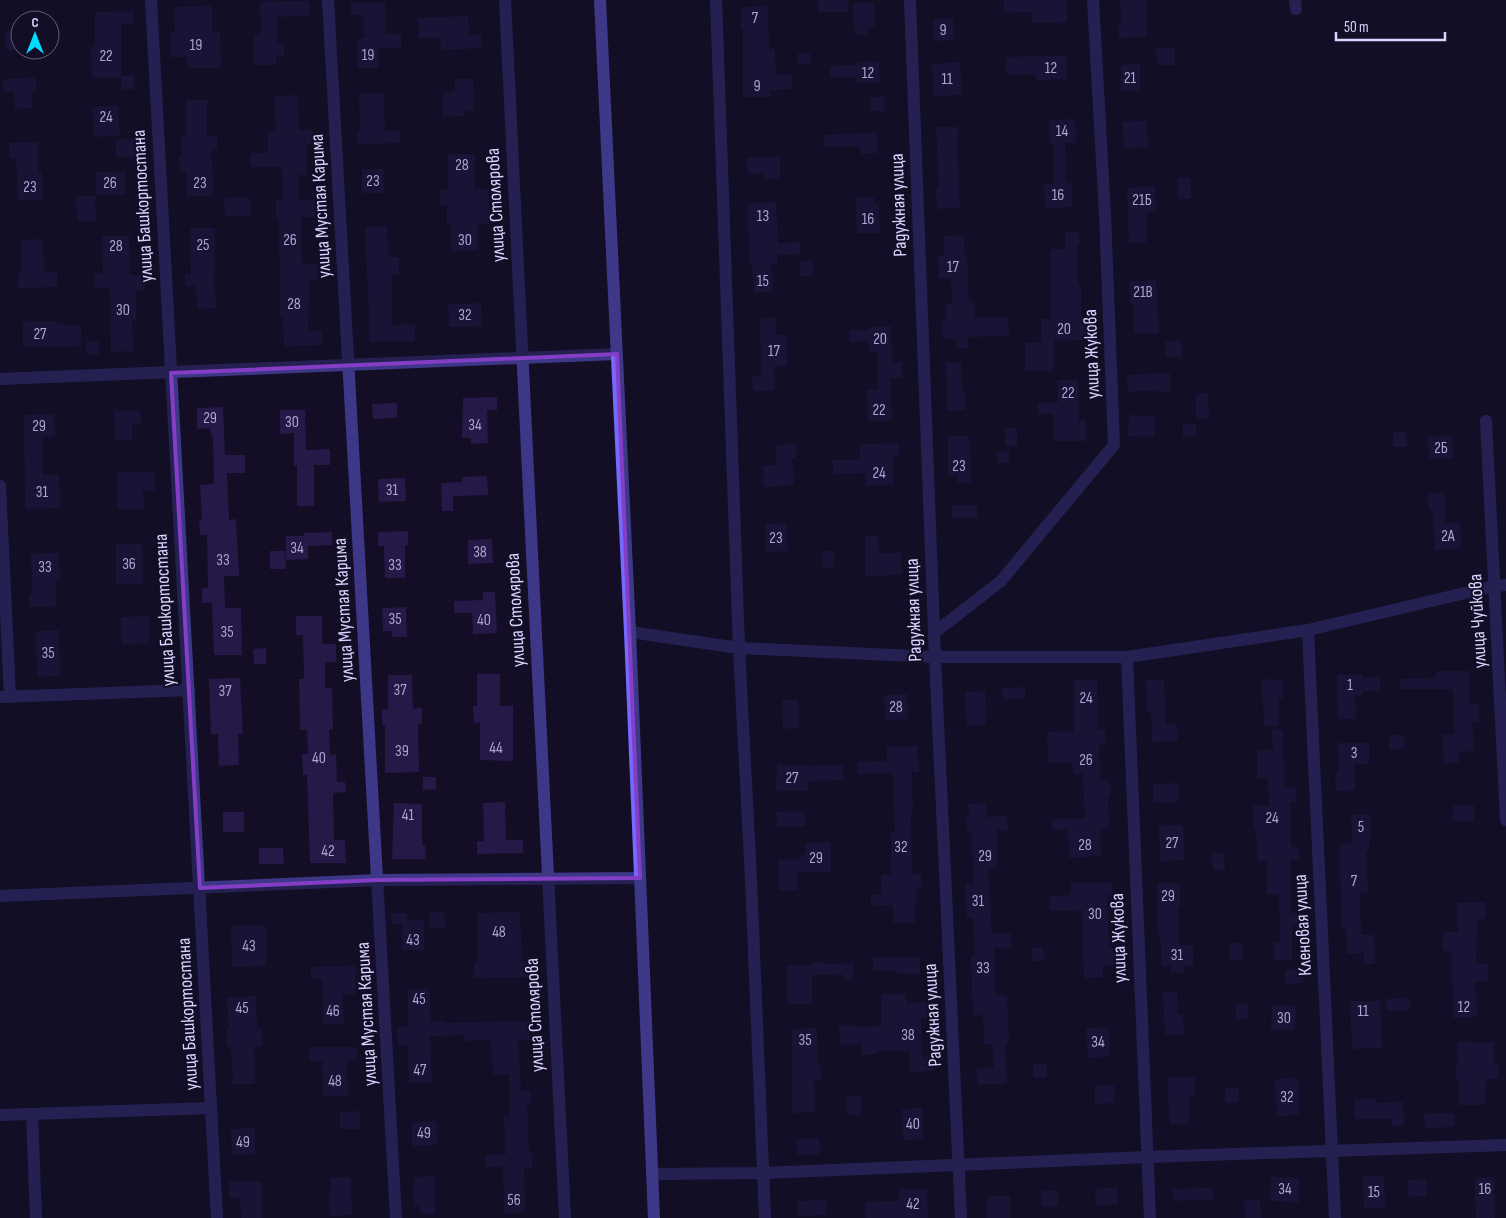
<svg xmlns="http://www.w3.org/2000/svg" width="1506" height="1218" font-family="'Sofia Sans Condensed',sans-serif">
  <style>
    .building { fill: #251948 }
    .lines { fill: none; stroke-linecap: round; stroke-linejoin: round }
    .minor { stroke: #3d3787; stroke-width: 12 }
    .secondary { stroke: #746aff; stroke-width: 12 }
    .marked { fill: none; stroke: #843dc5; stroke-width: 4; stroke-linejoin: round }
    .labels { text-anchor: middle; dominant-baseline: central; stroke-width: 4.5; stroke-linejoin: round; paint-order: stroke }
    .number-label { font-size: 16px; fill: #ada4d1 }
    .street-label { font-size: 19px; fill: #dad3ff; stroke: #130e26 }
  </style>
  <rect width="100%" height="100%" fill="#130e26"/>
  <g class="building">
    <rect x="818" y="0" width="30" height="12"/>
    <path d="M1004,0H1067V22L1032,23V12L1004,13Z"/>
    <path d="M1120,0H1146L1147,37L1119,38L1118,23H1121Z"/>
    <path d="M309,1V16L277,17V44H284V56H276V65H254V35H261L260,2Z"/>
    <path d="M874,2L875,27H867L868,35H855L853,3Z"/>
    <path d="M351,3H385L386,34H401V48L378,49V68H358L357,41H361V38H365L363,15H351Z"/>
    <path d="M212,6V33H220L221,68H187V57H171V33H175L174,7Z"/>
    <path d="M768,6L769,49H775L776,75H792V89L770,90L771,97H743V28L741,29V7Z"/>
    <path d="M133,11V24H121V76L134,75V89L121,90V78H92L91,46H95V12Z"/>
    <path d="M468,16L469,35H481L482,48L441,50L440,38H419L418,18Z"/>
    <path d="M953,18L954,40L934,41L933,19Z"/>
    <rect x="6" y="30" width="14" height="20"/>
    <path d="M1156,48H1175V65H1157Z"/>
    <path d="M798,53H810V64L798,65Z"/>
    <path d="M1035,56H1066L1067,79L1036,80L1035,74H1006V57Z"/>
    <path d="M857,62H879L880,83H857V77H830V66L857,65Z"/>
    <path d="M960,62L962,95L934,96L932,64Z"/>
    <path d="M1140,64V91H1121V65Z"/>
    <path d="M36,78V91H32L33,108L15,109L14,91L3,92V79Z"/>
    <path d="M455,79H473L474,110H465V116L443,117L442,93L455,92Z"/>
    <path d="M384,93L385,131L400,130V143L358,144L357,131H360L359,94Z"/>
    <path d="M297,95L299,130H313V144H306L307,175H299V200L319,199V217H301L302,264H317V280H309L308,331H322V345L284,346L283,318H280L279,218H276V200H283L282,167H251V153H268V131H276L274,96Z"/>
    <rect x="870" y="97" width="14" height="14"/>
    <path d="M186,100H207V136L217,135V149H211L214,195L187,197L186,171H180L179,156H182L181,136H186Z"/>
    <path d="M118,105L120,136L94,137L92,107Z"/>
    <path d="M1075,119L1076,143H1065L1066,183H1072V207L1045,208L1044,184H1054L1053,143L1050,144L1049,120Z"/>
    <path d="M1147,121L1148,147L1124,148L1123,122Z"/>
    <path d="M936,127H958L957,161H958L960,208L937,209L936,189H939Z"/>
    <path d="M877,133L878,153L860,154L859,146L824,147V135Z"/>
    <path d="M116,139H139L140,157L116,158Z"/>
    <path d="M38,142V173H42L43,200L18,201L16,158H9V143Z"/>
    <path d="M448,154H475V189H488L489,224H478V250L451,251V224H447V205H440L439,190H448Z"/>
    <path d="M780,157V178L764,179V174H748L747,158Z"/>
    <path d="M362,169H383L384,193H362Z"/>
    <path d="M125,171V194L96,195V172Z"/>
    <rect x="1178" y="178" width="13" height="21"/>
    <path d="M1155,186L1156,212L1146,213V243H1129L1127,188Z"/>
    <path d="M76,196H95L96,221H77Z"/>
    <path d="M856,197H874V205H879L880,233H857Z"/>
    <path d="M224,198H250V216H225Z"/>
    <path d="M776,202L778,243L800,242V254L777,255V264H771L773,291L754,293L752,265H749L748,203Z"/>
    <path d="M387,226L388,257H399V275H392V325L415,324V341L370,342L365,227Z"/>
    <path d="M190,228H215L214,291H215L216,308L197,309L196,286H185V274H191Z"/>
    <path d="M1065,232H1079L1080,243H1077L1078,286H1081V318H1086V340L1054,341V371H1025V343L1041,342V319H1051V249H1065Z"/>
    <path d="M964,235V255H967L969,303H974L975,317H1008L1009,336L968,337V348H957L956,339H943L942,320H946V304H952L951,278H939L938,256H944V236Z"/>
    <path d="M102,236H129L130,275H144L145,290H136V321H132L133,351L111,352L110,288H95L94,274L103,273Z"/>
    <path d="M43,239L44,272H57V287L18,288V273H22L21,240Z"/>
    <path d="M813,261V276H800V262Z"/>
    <path d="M1156,280L1159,333H1134V304H1130L1129,282Z"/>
    <path d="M481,303L482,326L449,327L448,304Z"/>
    <path d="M760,318H776V335H787V366H774L775,390L753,391L752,376L761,375Z"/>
    <path d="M57,321V325H81V346L23,347V322Z"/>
    <path d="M891,326L892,363L902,362V378H890L892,421L868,422L867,390H878V351L869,352V341L850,342L849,330H869V327Z"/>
    <rect x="1165" y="341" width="17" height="16"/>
    <rect x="86" y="342" width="13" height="12"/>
    <path d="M961,362L962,391H965L966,410H947L946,363Z"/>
    <path d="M1170,373V392H1158V390L1128,392L1127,375Z"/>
    <path d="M1057,380H1078L1079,421L1086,420V441H1054L1053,414H1038V403L1058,402Z"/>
    <path d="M1208,393L1209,418H1196V394Z"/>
    <path d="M497,397V410H487L488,443L471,444V438H462L463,398Z"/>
    <path d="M397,403V418L373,419L372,404Z"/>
    <path d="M223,407L225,455H245V473H227L229,520L236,519L239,576H224L225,608H241L242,655H214L212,603H202V588H208L207,535H200L199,520H202L200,485L214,484L213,436H211L210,428L197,429V408Z"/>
    <path d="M140,410L141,424H132V440L115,441L114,411Z"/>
    <path d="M280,410H305L306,450L330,449V465H314V506H297V466H294V433L280,434Z"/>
    <path d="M54,414L55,436L42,437V475L59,474L60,508L25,509L24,415Z"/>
    <path d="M1129,415L1155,416L1154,437L1128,436Z"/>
    <path d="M1183,424H1196V436L1183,437Z"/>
    <rect x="1005" y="428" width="12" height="18"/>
    <path d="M1393,432H1406L1407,447H1393Z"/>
    <path d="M948,436H969L971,483H958L957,476L948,477Z"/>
    <path d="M1452,436L1453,458L1429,459L1428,437Z"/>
    <path d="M899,443V455H893V485L866,486V473L833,474V460H860V444Z"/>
    <path d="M795,444L796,458H792L794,485L764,487L763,466L776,465V445Z"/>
    <path d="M1009,451V463H997V452Z"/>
    <path d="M117,472H155V490H143L144,509H117Z"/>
    <path d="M487,476L488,495L453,496V511H442L441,483L462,482V477Z"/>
    <path d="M405,478L406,501L379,502L378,479Z"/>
    <path d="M1445,493L1446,523L1460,522L1461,549L1435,550L1433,510H1429L1428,494Z"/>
    <path d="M952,505H977L978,518H952Z"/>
    <path d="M786,523L788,551L766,552L765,524Z"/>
    <path d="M408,531V545H405V578H385L384,546H378V532Z"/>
    <path d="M332,532V545L308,546V559L286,560V536H304V533Z"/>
    <path d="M865,536H878L879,554L901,552L902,574L865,577Z"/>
    <path d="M492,539L493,563L468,564V540Z"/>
    <path d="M116,544H142L143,584H116Z"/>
    <path d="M270,551H285L286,569H270Z"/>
    <path d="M822,551H834V567L823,568Z"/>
    <path d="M59,553L60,579L56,580V606L29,607V594H32L31,554Z"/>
    <path d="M483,592H495L497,633L473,634L472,613H454V601L483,600Z"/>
    <path d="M406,607L407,637H392V631H383L382,608Z"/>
    <path d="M149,616L150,643L122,644L121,617Z"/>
    <path d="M296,616H322V644H336V662H325V688H332L333,729L329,730L330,755L336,754L337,782H345L346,792L333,793L334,840H345L346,863H310L307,775H303L302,754H308L307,730H300L299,679H304L303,635H296Z"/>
    <path d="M59,630L60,676L37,677L36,631Z"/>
    <path d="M266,648V664H254L253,649Z"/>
    <path d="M1436,671H1469V705L1478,704L1479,722H1472L1474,751L1458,752L1459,762L1444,763L1442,735L1454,734L1453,689H1400V679L1436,678Z"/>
    <path d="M477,674H500V706H513V761L480,760V722L474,723L473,706H477Z"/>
    <path d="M1362,674V678L1380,677V691H1363V695L1355,696L1356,719H1338L1337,675Z"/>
    <path d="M388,675H412L413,709L422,708V724L418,725L419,772L385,773V725H382V709H388Z"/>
    <path d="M240,678L243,734H238L239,765L219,766L218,734H211L209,679Z"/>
    <path d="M1164,679L1166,725L1177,724L1178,741L1152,742L1151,711H1147L1146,680Z"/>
    <path d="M1261,679L1283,680V698H1278L1279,726H1264L1263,698H1261Z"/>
    <path d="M1074,680H1097L1098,730H1105L1106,745H1099L1100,781H1110L1111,797H1108L1109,829H1100L1101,856L1069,858L1068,830H1052V819L1084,818L1085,816L1083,774H1073L1072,762L1048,763L1047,732L1074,731Z"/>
    <path d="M1025,687V699H1002V688Z"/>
    <path d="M985,691L986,725L967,726L965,692Z"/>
    <path d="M907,694L908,719L886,720L884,695Z"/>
    <path d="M782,700H798L799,728L783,729Z"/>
    <path d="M1272,730H1283L1284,788L1296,787L1297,802H1290L1291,847H1299V860H1290V913H1303V926H1292V960H1274V942H1280L1279,894H1267V861H1258L1256,830H1254L1253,806H1269L1268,778L1257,779V750H1273Z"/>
    <path d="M1389,735H1404L1405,749L1389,750Z"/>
    <path d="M1338,743H1369V764H1354L1355,790L1336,791L1335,773H1339Z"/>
    <path d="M917,746L919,772H912L913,813H911L912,874H921L922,888H916L915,923L893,922V905L871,906V895L881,894V875H891V833H895L893,773L858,774L857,762L887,761V747Z"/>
    <path d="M777,764L809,766L843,765V780L808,781V791L776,790Z"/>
    <path d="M423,777H436V789L423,790Z"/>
    <path d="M1178,783V802H1153V784Z"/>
    <path d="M505,802L506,840H523V853L477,854V841H484L483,803Z"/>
    <path d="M394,803L422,804V845H425L426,859H392Z"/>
    <path d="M986,803V817L1007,816L1008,830H997V867L988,868L992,934L1011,933V948L994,949L995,995L1007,996L1009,1043H1005L1007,1083L978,1085L977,1069L994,1068L992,1044H984L983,1015L973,1016L971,956H975L973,918H967L965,884H973L972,831L967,832L966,817H969L968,804Z"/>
    <path d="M1453,805H1474V821H1452Z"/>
    <path d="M804,811L805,826L777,827L776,812Z"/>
    <rect x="223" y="812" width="21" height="20"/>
    <path d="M1370,814L1371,839H1369V851H1366L1368,892L1360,893L1361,935H1374L1375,964H1364V953L1347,954L1346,928H1341L1340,844L1352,843L1351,815Z"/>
    <path d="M1183,825L1185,860L1160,861L1159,826Z"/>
    <path d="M831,842V872H797L798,890H779L778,860L801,859V855H806V843Z"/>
    <path d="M259,848H283L284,864H259Z"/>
    <path d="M1212,853H1224L1225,870H1213Z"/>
    <path d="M1071,883H1112V895H1107L1109,949H1113L1114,965L1103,966V977L1084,978L1082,910L1050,911V896L1071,895Z"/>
    <path d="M1157,883H1180V908H1178L1179,945H1193V966H1184V973H1171V966H1161V940H1159L1157,908Z"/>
    <path d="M1485,902L1486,919H1477L1476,964H1488V981L1475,982L1477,1017L1453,1018L1452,951H1443V932H1458L1457,903Z"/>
    <path d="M444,911L445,928H429V912Z"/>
    <path d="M520,912L522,961H530L531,977L474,978V962H478L477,913Z"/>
    <path d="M391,913H407V920H424V950H402V924H392Z"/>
    <path d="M231,926H266V966L232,967Z"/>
    <path d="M1229,943H1242L1243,960H1230Z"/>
    <path d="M1043,947L1044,961H1032L1031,948Z"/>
    <path d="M873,957H920V974H897L896,970L873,971Z"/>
    <path d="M813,962H825V964L853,963L854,979H843L842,974L812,975V1004H787V966L813,964Z"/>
    <path d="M356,966L355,994H343L344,1024H323L322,979H311V967Z"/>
    <path d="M1303,969V983L1285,984V970Z"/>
    <path d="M408,989H430V1022L444,1021V1023L529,1021L530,1040H518L521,1091H531V1103H527L529,1153H532V1168H524L525,1213H504L503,1166L486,1167L485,1155L506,1154L504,1117H510L509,1074L493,1075L491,1040L464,1041V1035L430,1036L432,1082L409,1083L408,1045H398L397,1027H408Z"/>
    <path d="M1177,992L1178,1014H1183L1184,1034L1165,1035L1163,993Z"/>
    <path d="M881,994H906V1003L931,1002L932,1018H921L922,1057L933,1056L934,1071L910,1072V1051H878V1054L861,1055V1044L840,1045L839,1026L855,1025V1027L881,1026Z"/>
    <path d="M256,996L257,1028H262V1046H254L255,1084H233L231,1046H227V1029H229L227,998Z"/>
    <path d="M1410,998V1010L1386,1011V999Z"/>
    <path d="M1350,1001H1380L1382,1048L1352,1049Z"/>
    <path d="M1248,1004V1018L1236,1019V1005Z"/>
    <path d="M1272,1005L1296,1006L1295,1030H1271Z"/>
    <path d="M1108,1027L1110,1056L1088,1058L1086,1028Z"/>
    <path d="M817,1028L818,1066H820L821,1079H814L815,1112L792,1113V1029Z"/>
    <path d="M1470,1041V1043L1494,1042V1064L1498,1063L1499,1078L1486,1079L1485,1105H1459V1080H1456V1065H1458L1457,1042Z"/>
    <path d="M309,1047H357V1060H347L348,1096L323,1097L322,1061H309Z"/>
    <rect x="1033" y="1064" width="14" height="13"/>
    <path d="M1167,1077H1195V1096H1189L1190,1123L1170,1124Z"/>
    <path d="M1298,1078L1299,1115L1277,1116L1275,1079Z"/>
    <path d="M1114,1085V1103L1095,1104V1086Z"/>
    <path d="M1239,1087V1102L1225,1103V1088Z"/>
    <path d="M846,1096H861L862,1115H847Z"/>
    <path d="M1355,1099H1376V1103L1403,1102L1404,1126H1392V1119H1355Z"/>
    <path d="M922,1108L923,1139L903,1140L902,1109Z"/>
    <path d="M360,1111V1129H340V1112Z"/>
    <path d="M1454,1113V1127L1425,1128L1424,1114Z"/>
    <path d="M436,1121L437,1145L412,1146V1122Z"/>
    <path d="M255,1128V1154L232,1155L231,1129Z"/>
    <path d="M819,1138L820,1154L797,1155L796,1139Z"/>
    <path d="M435,1176V1214H420V1206H414V1177Z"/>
    <path d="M1384,1176L1385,1208H1364L1363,1177Z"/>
    <path d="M351,1177L352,1215L330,1216L329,1194L331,1193V1178Z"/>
    <path d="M1271,1177L1299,1178V1202L1270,1201Z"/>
    <path d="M1475,1178H1494L1495,1218H1476Z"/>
    <path d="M1426,1179L1427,1196L1408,1197V1180Z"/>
    <path d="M262,1181V1218H241L240,1198H229V1182Z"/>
    <path d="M1117,1187L1118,1204L1096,1206L1095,1189Z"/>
    <path d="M1213,1188V1200L1173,1201L1172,1189Z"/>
    <path d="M898,1189H927L928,1218H866L865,1202L899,1201Z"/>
    <path d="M1058,1190V1206L1042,1207L1041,1191Z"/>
    <rect x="987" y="1196" width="23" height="22"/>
    <path d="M826,1200V1215L797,1216V1201Z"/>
    <path d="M1260,1200L1261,1218H1245L1244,1201Z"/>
  </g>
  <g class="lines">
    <g class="minor">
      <path d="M151,0L217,1218"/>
      <path d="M328,0L396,1218"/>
      <path d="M505,0C526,406 543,812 565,1218"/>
      <path d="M716,0L739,648L751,880L765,1218"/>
      <path d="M910,0L935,657L961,1218"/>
      <path d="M1295,0L1296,9"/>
      <path d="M0,379L617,354"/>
      <path d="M1486,421L1506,820"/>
      <path d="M0,486L10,696"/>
      <path d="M1308,630L1335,1218"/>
      <path d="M630,632L739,648L935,657H1127L1308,630L1495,586L1506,585"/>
      <path d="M934,633L1001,581L1114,445L1105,215L1093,0"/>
      <path d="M1127,657L1150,1218"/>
      <path d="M0,697L189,690"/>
      <path d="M0,896L378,880L640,878"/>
      <path d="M32,1114L36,1218"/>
      <path d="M0,1115L211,1108"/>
      <path d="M652,1174L763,1173L1147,1157L1506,1145"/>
    </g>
    <path class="secondary" d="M600,0L630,632L654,1218"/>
  </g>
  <path d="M0 0H1506V1218H0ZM617,354L640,878L378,880L200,888L171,373Z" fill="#130e26" fill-opacity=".55" fill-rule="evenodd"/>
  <path class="marked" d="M617,354L640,878L378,880L200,888L171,373Z"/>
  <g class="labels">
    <g class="number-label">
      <text x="755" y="18">7</text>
      <text x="943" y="30">9</text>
      <text x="196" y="45">19</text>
      <text x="368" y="55">19</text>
      <text x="106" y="56">22</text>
      <text x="1051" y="68">12</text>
      <text x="868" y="73">12</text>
      <text x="1130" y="78">21</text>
      <text x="947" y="79">11</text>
      <text x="757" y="86">9</text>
      <text x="106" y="117">24</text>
      <text x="1062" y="131">14</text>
      <text x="462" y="165">28</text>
      <text x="373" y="181">23</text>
      <text x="110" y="183">26</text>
      <text x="200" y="183">23</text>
      <text x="30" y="187">23</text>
      <text x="1058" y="195">16</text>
      <text x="1142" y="200">21Б</text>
      <text x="763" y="216">13</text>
      <text x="868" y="219">16</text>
      <text x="290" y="240">26</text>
      <text x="465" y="240">30</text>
      <text x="203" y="245">25</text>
      <text x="116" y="246">28</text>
      <text x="953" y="267">17</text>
      <text x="763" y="281">15</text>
      <text x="1143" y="292">21В</text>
      <text x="294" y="304">28</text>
      <text x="123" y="310">30</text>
      <text x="465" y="315">32</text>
      <text x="1064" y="329">20</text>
      <text x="40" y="334">27</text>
      <text x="880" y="339">20</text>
      <text x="774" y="351">17</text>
      <text x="1068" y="393">22</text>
      <text x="879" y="410">22</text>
      <text x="210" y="418">29</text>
      <text x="292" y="422">30</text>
      <text x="475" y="425">34</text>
      <text x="39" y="426">29</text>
      <text x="1441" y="448">2Б</text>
      <text x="959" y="466">23</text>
      <text x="879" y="473">24</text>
      <text x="392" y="490">31</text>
      <text x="42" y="492">31</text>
      <text x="1448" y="536">2А</text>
      <text x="776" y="538">23</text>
      <text x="297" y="548">34</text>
      <text x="480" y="552">38</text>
      <text x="223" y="560">33</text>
      <text x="129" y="564">36</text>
      <text x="395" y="565">33</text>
      <text x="45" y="567">33</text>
      <text x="395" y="619">35</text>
      <text x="484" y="620">40</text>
      <text x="227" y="632">35</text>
      <text x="48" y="653">35</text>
      <text x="1350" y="685">1</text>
      <text x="400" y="690">37</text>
      <text x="225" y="691">37</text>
      <text x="1086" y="698">24</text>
      <text x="896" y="707">28</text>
      <text x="496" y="748">44</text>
      <text x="402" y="751">39</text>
      <text x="1354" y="753">3</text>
      <text x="319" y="758">40</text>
      <text x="1086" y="760">26</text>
      <text x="792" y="778">27</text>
      <text x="408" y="815">41</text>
      <text x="1272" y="818">24</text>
      <text x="1361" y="827">5</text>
      <text x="1172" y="843">27</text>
      <text x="1085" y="845">28</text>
      <text x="901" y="847">32</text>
      <text x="328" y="851">42</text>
      <text x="985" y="856">29</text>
      <text x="816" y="858">29</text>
      <text x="1354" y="881">7</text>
      <text x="1168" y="896">29</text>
      <text x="978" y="901">31</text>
      <text x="1095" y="914">30</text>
      <text x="499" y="932">48</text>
      <text x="413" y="940">43</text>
      <text x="249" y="946">43</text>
      <text x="1177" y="955">31</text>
      <text x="983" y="968">33</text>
      <text x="419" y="999">45</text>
      <text x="1464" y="1007">12</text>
      <text x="242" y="1008">45</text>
      <text x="333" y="1011">46</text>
      <text x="1363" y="1011">11</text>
      <text x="1284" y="1018">30</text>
      <text x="908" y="1035">38</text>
      <text x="805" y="1040">35</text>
      <text x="1098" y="1042">34</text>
      <text x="420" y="1070">47</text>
      <text x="335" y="1081">48</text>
      <text x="1287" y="1097">32</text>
      <text x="913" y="1124">40</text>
      <text x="424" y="1133">49</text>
      <text x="243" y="1142">49</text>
      <text x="1285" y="1189">34</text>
      <text x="1485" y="1189">16</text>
      <text x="1374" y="1192">15</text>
      <text x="514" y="1200">56</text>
      <text x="913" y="1204">42</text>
    </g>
    <g class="street-label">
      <text transform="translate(496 205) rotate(-93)">улица Столярова</text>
      <text transform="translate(899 205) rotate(-92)">Радужная улица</text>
      <text transform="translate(143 206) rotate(-93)">улица Башкортостана</text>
      <text transform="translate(321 206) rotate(-93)">улица Мустая Карима</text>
      <text transform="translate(1092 354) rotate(-92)">улица Жукова</text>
      <text transform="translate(165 610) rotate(-93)">улица Башкортостана</text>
      <text transform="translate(344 610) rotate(-93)">улица Мустая Карима</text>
      <text transform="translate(516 610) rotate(-93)">улица Столярова</text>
      <text transform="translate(914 610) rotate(-92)">Радужная улица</text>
      <text transform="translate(1478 621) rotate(-93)">улица Чуйкова</text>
      <text transform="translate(1303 925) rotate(-93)">Кленовая улица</text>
      <text transform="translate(1119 938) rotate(-92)">улица Жукова</text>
      <text transform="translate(188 1014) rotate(-93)">улица Башкортостана</text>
      <text transform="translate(367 1014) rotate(-93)">улица Мустая Карима</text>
      <text transform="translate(535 1015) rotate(-93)">улица Столярова</text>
      <text transform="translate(933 1015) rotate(-93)">Радужная улица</text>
    </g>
  </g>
  <g transform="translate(35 35)"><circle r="24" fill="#130e26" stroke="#635d7d"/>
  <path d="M0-4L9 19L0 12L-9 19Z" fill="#00dbfe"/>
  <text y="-8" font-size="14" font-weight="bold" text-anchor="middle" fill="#dad3ff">С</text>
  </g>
  <path d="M1336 32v8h109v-8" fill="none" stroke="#dad3ff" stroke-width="2.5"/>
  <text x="1344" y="32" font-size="15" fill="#dad3ff" stroke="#130e26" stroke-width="4" paint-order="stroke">50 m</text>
</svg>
